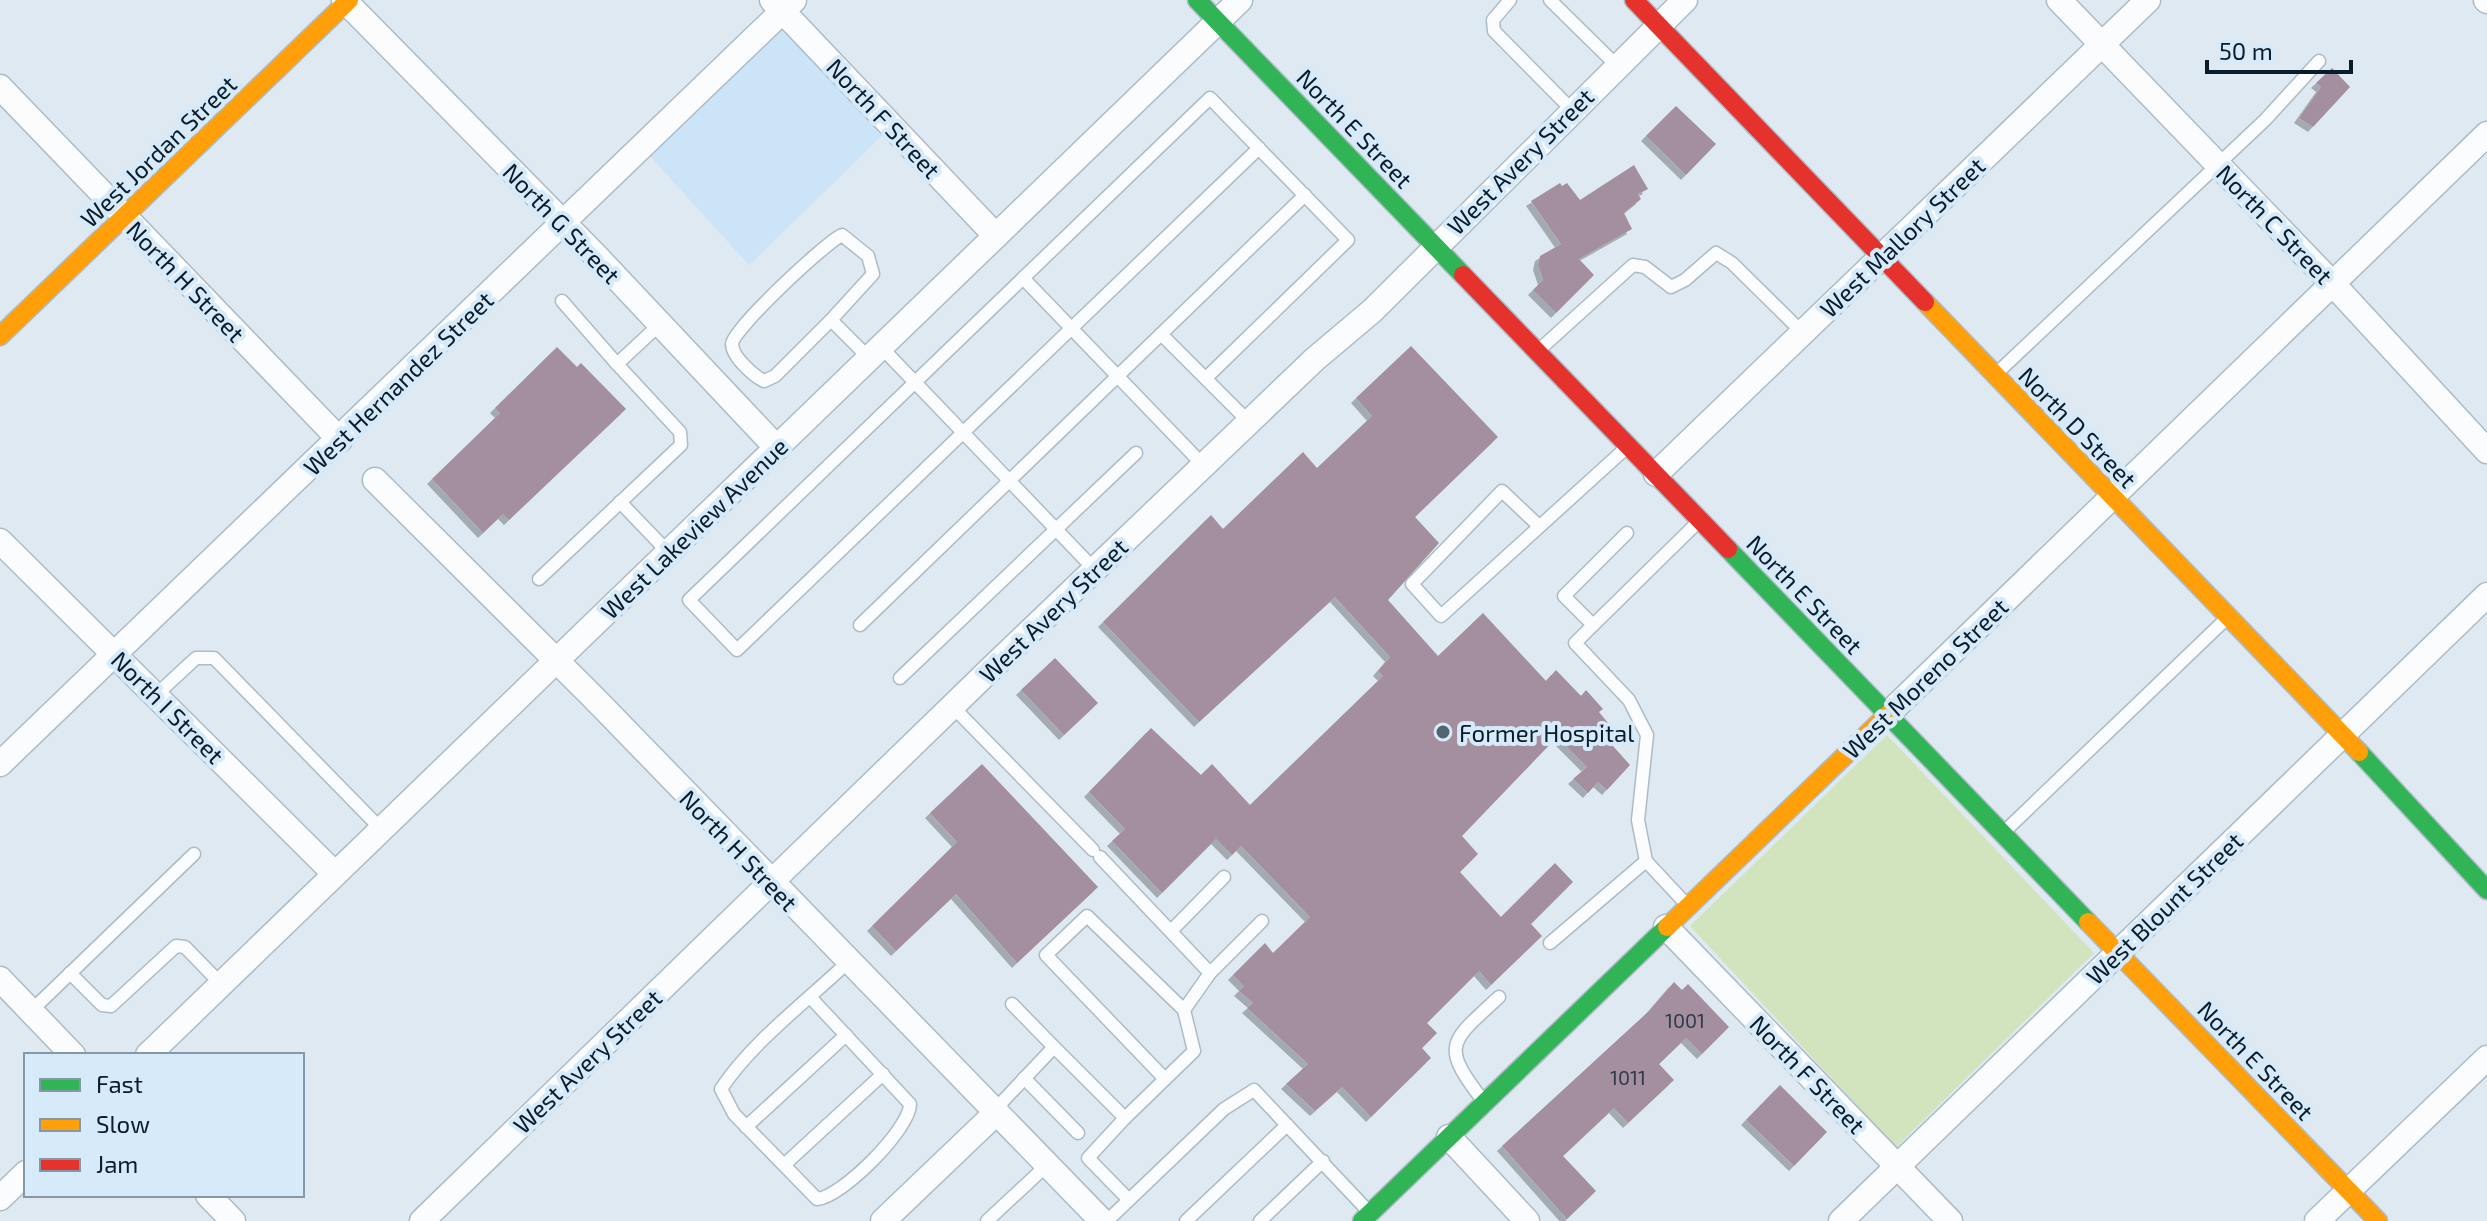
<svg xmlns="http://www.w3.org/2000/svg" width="2487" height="1221" font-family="'Exo 2',sans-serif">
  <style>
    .built { fill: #cce4f7 }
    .green { fill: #d2e4be }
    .building { fill: #a38f9d; filter: url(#shadow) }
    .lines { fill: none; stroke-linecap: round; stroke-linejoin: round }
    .lane-casing { stroke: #adbbc7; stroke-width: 15 }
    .street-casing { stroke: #adbbc7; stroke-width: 27 }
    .fast-casing { stroke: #adbbc7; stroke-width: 21 }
    .slow-casing { stroke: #adbbc7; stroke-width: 21 }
    .jam-casing { stroke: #adbbc7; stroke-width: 21 }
    .lane { stroke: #fafcfd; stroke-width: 12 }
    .street { stroke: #fafcfd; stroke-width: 24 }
    .fast { stroke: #30b455; stroke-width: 18 }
    .slow { stroke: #ff9f0a; stroke-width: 18 }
    .jam { stroke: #e5322d; stroke-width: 18 }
    .poi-dot { fill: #536471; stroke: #d6eafa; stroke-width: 3 }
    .labels { text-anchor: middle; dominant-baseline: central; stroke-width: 8; stroke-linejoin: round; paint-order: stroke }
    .number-label { font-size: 20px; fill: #2f3948 }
    .street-label { font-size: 24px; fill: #081c2b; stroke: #d6eafa }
    .poi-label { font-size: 24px; fill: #081c2b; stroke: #d6eafa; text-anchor: start }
  </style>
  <defs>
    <filter id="shadow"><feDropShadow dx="-5" dy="5" stdDeviation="0" flood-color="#0004"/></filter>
  </defs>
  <rect width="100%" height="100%" fill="#dee9f2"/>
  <path class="built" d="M783,26L885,133L749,265L650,156Z"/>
  <path class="green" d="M1887,735L2094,953L1896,1147L1690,926Z"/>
  <g class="building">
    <path d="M2332,68L2350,87L2313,127L2299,118L2321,87L2316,83Z"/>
    <path d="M1676,106L1716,144L1686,175L1646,136Z"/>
    <path d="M1634,165L1648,189L1638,194L1641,199L1624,213L1632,229L1579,259L1594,275L1556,313L1533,290L1543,280L1538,265L1540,256L1561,244L1531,201L1560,183L1562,186L1567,183L1580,200Z"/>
    <path d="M1411,346L1498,437L1415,517L1439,543L1388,600L1438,656L1483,613L1546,681L1556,670L1581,696L1586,690L1603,709L1599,712L1613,729L1605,737L1630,765L1607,790L1598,782L1588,793L1573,779L1587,767L1557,737L1462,836L1478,854L1460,872L1501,917L1555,863L1573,882L1531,924L1542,936L1491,985L1479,971L1427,1023L1437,1033L1422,1048L1431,1058L1371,1117L1342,1087L1315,1111L1286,1084L1308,1064L1247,1008L1253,1003L1239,991L1244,986L1233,975L1265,943L1273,953L1310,917L1241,846L1232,855L1216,839L1162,893L1112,841L1125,829L1089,792L1151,728L1201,775L1212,764L1250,805L1383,676L1378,671L1390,657L1335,597L1199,722L1103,622L1211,515L1223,529L1303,452L1317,468L1372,416L1356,398Z"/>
    <path d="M557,347L577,367L581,363L626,409L509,520L503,514L483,533L432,479L500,413L495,408Z"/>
    <path d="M1055,658L1098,703L1064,735L1021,690Z"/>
    <path d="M982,764L1098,887L1017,963L956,894L896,951L872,926L957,842L930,813Z"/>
    <path d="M1674,982L1682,990L1688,984L1729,1027L1702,1054L1686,1038L1659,1064L1674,1080L1628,1123L1614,1108L1563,1156L1596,1191L1567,1219L1502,1146L1649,1011Z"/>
    <path d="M1780,1085L1827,1132L1794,1166L1746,1120Z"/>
  </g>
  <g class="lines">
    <defs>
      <g id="lane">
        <path d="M1510,0L1493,20L1494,31L1572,110"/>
        <path d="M1550,0L1616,65"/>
        <path d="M1023,278L1204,466"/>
        <path d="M562,301L617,364"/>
        <path d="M831,320L775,376L764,381C754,376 732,357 732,344C733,329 825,243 842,235L868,256L873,274L831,320L870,359"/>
        <path d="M1161,334L1249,422"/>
        <path d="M882,348L1095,570"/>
        <path d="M1539,350L1633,265L1645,267L1671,287L1685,280L1716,253L1732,263L1803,333"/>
        <path d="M1997,373L2265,120L2319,61"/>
        <path d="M1206,378L1348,240L1210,98L689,600L737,650L1259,148"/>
        <path d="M620,502L669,553"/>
        <path d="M1539,526L1502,491L1412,584L1441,616L1626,448"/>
        <path d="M539,579L681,445L680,432L617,364L660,324"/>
        <path d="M860,625L1305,195"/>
        <path d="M1593,625L1564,596L1627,533"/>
        <path d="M900,678L1136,453"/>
        <path d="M156,695L196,658H214L381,829"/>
        <path d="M952,706L1093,850"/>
        <path d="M2003,833L2226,619"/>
        <path d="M1100,857L1210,973L1262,921"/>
        <path d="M1687,905L1646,861L1638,820L1647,735L1629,700L1575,643L1698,522"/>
        <path d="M1171,931L1224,877"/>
        <path d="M1550,943L1646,861"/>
        <path d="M70,973L102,1005L111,1006L176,946L185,947L221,984"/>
        <path d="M811,998L910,1104C910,1129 842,1197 817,1199L734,1114L721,1089C751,1043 807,1001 848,962"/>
        <path d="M1012,1004L1054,1047"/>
        <path d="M31,1011L194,854"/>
        <path d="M1024,1078L1078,1133"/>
        <path d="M1165,1079L1046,955L1087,916L1184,1010"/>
        <path d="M1484,1102C1440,1045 1449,1043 1499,997"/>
        <path d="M996,1113L1003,1101L1054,1047L1125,1118L1088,1158L1129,1200"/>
        <path d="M1125,1118L1194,1051L1184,1010L1210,973"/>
        <path d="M746,1127L846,1035"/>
        <path d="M784,1165L883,1074"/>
        <path d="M987,1221L1047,1165"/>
        <path d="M1107,1221L1224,1109L1254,1090L1370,1213"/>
        <path d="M1186,1221L1287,1125"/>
        <path d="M1260,1221L1323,1161"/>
      </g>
      <g id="street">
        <path d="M344,0L598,258L777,448"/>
        <path d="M772,0L996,236"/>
        <path d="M2059,0L2332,283L2487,451"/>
        <path d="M2486,0L2487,1"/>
        <path d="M0,87L340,440"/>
        <path d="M1656,474L2148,0"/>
        <path d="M375,480L593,697L1102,1221"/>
        <path d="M0,541L335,874"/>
        <path d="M1888,714L2487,134"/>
        <path d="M0,764L794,0"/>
        <path d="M1666,927L1950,1221"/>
        <path d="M0,979L73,1055"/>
        <path d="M148,1055L1240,0"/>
        <path d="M1449,1137L1527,1221"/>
        <path d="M208,1195L233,1221"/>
        <path d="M0,1198L26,1173"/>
        <path d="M422,1221L999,661L1315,359L1372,311L1685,0"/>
        <path d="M883,1221L996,1113"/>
        <path d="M1841,1221L2487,595"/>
        <path d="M2317,1221L2487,1058"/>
      </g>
      <g id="fast">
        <path d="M1197,0L1463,275"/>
        <path d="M1728,549L2088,922"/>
        <path d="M2359,752L2487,890"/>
        <path d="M1362,1221L1667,927"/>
      </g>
      <g id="slow">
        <path d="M1925,302L2359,752"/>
        <path d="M0,336L349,0"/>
        <path d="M2088,922L2378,1221"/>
        <path d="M1667,927L1888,714"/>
      </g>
      <g id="jam">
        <path d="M1634,0L1925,302"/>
        <path d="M1463,275L1728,549"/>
      </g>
    </defs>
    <use href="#lane" class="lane-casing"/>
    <use href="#street" class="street-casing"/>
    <use href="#fast" class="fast-casing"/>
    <use href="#slow" class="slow-casing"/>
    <use href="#jam" class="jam-casing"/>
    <use href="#lane" class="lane"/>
    <use href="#street" class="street"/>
    <use href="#fast" class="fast"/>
    <use href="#slow" class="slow"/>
    <use href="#jam" class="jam"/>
  </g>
  <circle class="poi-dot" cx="1443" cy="732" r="8"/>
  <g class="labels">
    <g class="number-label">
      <text x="1685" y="1020">1001</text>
      <text x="1628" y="1077">1011</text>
    </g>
    <g class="street-label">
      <text transform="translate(884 118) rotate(47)">North F Street</text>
      <text transform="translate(1355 128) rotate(46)">North E Street</text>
      <text transform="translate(158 151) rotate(-44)">West Jordan Street</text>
      <text transform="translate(1520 161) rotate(-45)">West Avery Street</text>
      <text transform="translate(562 223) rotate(46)">North G Street</text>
      <text transform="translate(2275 224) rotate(46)">North C Street</text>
      <text transform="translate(1902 237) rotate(-44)">West Mallory Street</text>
      <text transform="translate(186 281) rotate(46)">North H Street</text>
      <text transform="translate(398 383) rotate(-44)">West Hernandez Street</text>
      <text transform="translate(2078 427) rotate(46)">North D Street</text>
      <text transform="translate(694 528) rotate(-44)">West Lakeview Avenue</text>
      <text transform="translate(1805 594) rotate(46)">North E Street</text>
      <text transform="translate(1053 610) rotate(-44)">West Avery Street</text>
      <text transform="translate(1925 678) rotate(-44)">West Moreno Street</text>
      <text transform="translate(168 707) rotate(45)">North I Street</text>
      <text transform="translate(739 850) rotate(46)">North H Street</text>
      <text transform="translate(2164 908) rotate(-44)">West Blount Street</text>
      <text transform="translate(2256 1060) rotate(46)">North E Street</text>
      <text transform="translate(587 1061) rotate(-44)">West Avery Street</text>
      <text transform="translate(1808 1074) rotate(46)">North F Street</text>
    </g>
    <g class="poi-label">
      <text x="1459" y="732">Former Hospital</text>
    </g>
  </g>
  <rect x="24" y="1053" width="280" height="144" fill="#d6eafa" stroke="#8498a7" stroke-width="2"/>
  <rect x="40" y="1079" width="40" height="12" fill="#30b455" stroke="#8498a7" stroke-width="2"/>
  <text x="96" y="1093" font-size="24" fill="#081c2b">Fast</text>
  <rect x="40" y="1119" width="40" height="12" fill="#ff9f0a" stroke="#8498a7" stroke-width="2"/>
  <text x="96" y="1133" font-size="24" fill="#081c2b">Slow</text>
  <rect x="40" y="1159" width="40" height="12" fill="#e5322d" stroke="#8498a7" stroke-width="2"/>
  <text x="96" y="1173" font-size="24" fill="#081c2b">Jam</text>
  <path d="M2207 60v12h144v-12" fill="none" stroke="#081c2b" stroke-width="4"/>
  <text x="2219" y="60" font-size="24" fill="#081c2b" stroke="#d6eafa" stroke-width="6" paint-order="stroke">50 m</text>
</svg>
